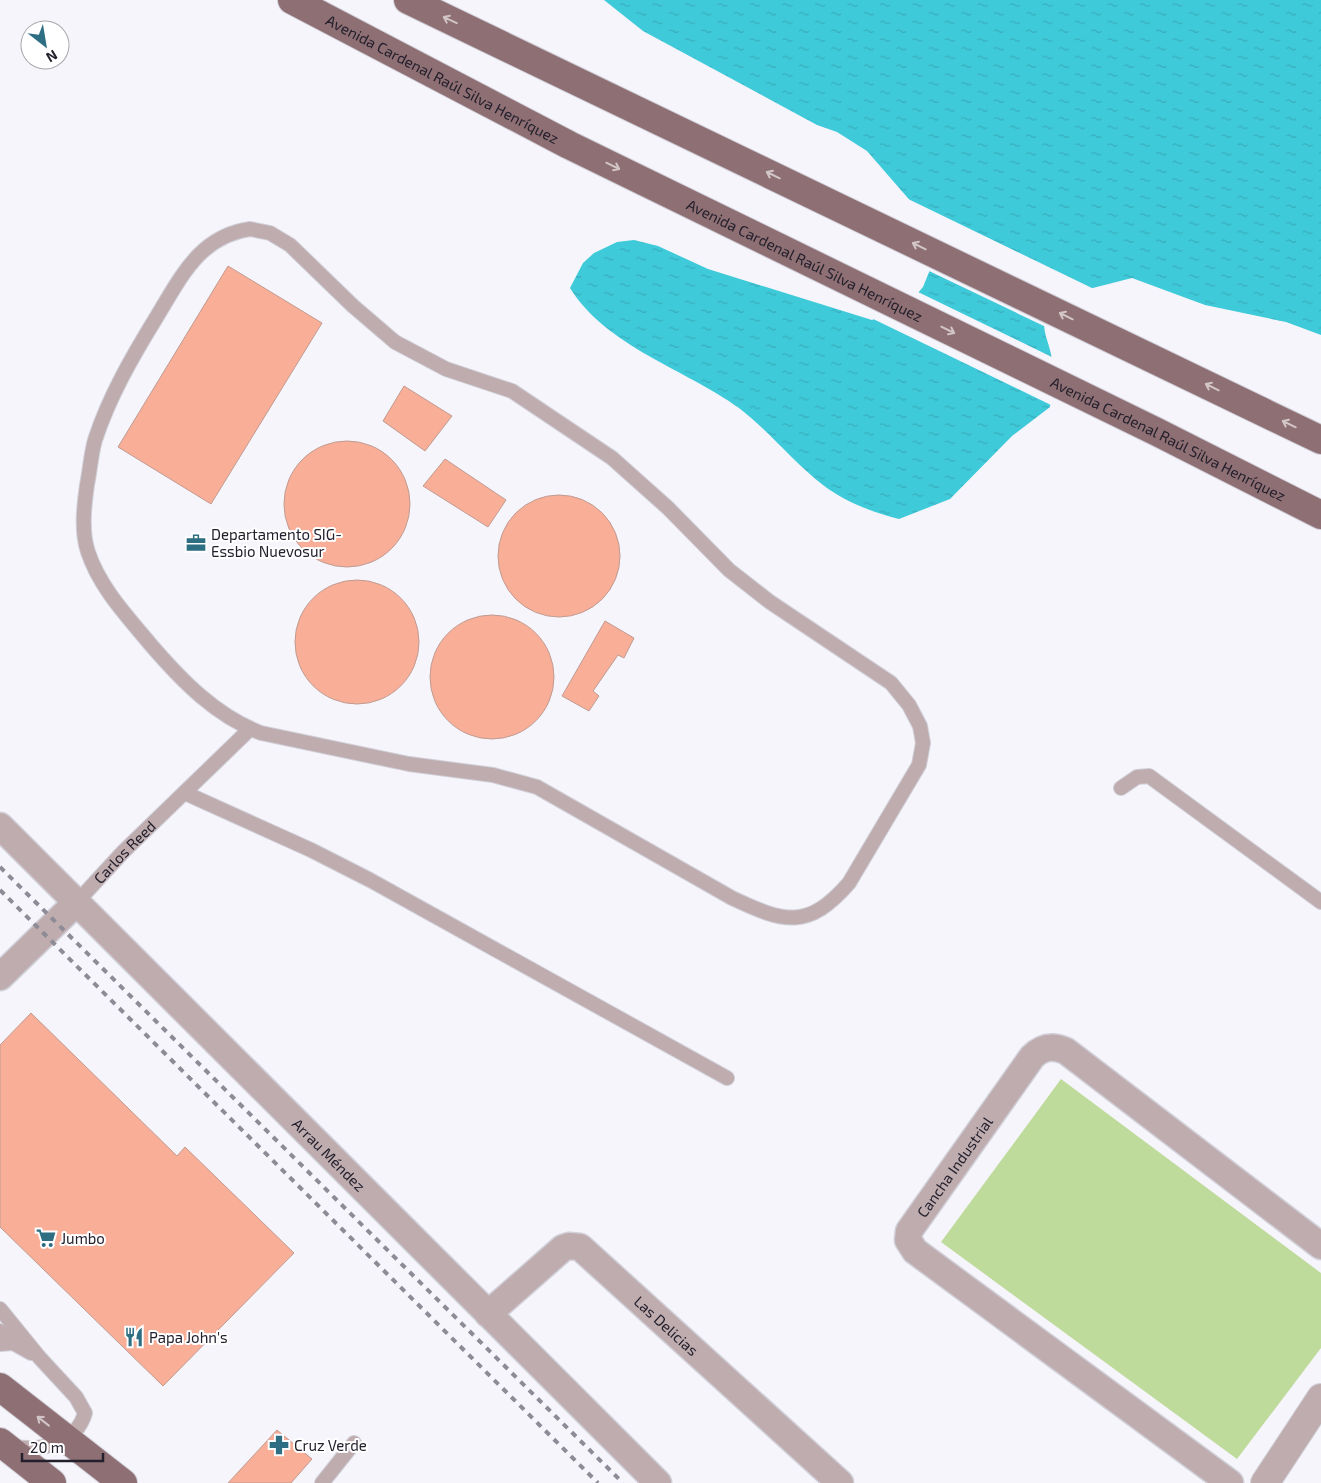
<svg xmlns="http://www.w3.org/2000/svg" width="1321" height="1483" font-family="'Exo 2',sans-serif">
  <style>
    .grass { fill: #bfdb9b }
    .water { fill: url(#water-ripples) }
    .pier { fill: #f6f5fc }
    .building { fill: #f9ae98; stroke: #c09b91 }
    .lines { fill: none; stroke-linecap: round; stroke-linejoin: round }
    .service-casing { stroke: #d0cfd7; stroke-width: 16 }
    .minor-casing { stroke: #d0cfd7; stroke-width: 29 }
    .tertiary-casing { stroke: #d0cfd7; stroke-width: 30 }
    .primary-casing { stroke: #d0cfd7; stroke-width: 30 }
    .service { stroke: #beacaf; stroke-width: 14 }
    .minor { stroke: #beacaf; stroke-width: 26 }
    .tertiary { stroke: #beacaf; stroke-width: 28 }
    .primary { stroke: #8e6f74; stroke-width: 28 }
    .rail { stroke: #8d8b95; stroke-width: 4; stroke-dasharray: 6 6; stroke-linecap: butt }
    .oneway { stroke: #d2c5c7 }
    .labels { text-anchor: middle; dominant-baseline: central; stroke-width: 4; stroke-linejoin: round; paint-order: stroke }
    .street-label { font-size: 15px; fill: #23202c; stroke: #fff }
    .poi-label { font-size: 15px; fill: #23202c; stroke: #fff; text-anchor: start }
  </style>
  <defs>
    <pattern id="water-ripples" width="26" height="14" patternUnits="userSpaceOnUse" patternTransform="scale(1.25)"><rect width="26" height="14" fill="#3fcada"/><path d="M2 4q2-2 4 0t4 0M15 11q2-2 4 0t4 0" fill="none" stroke="#37adbb"/></pattern>
  </defs>
  <rect width="100%" height="100%" fill="#f6f5fc"/>
  <path class="grass" d="M1061,1079L1321,1273V1348L1237,1459L941,1242Z"/>
  <path class="water" d="M604,0H1321V335L1286,322L1205,305L1132,278L1081,291L1044,316C1043,336 1049,341 1052,359C1054,375 1052,391 1050,407L1012,436L950,499L899,519C872,512 845,502 823,485C793,462 769,431 739,408C685,369 607,347 570,288L583,263L594,253L617,242L634,240L658,246L708,269L872,320L910,302L923,287L936,255L933,227L867,151L837,132L817,125L643,31Z"/>
  <g class="pier">
    <path d="M902,196L1094,289L1082,293L1057,307L1047,317L1046,327L927,270L934,255L930,228Z"/>
    <path d="M916,291L1054,358L1056,386L1053,406L867,316L871,317L909,301Z"/>
  </g>
  <g class="building">
    <path d="M228,266L322,323L211,504L118,447Z"/>
    <path d="M404,386L452,416L425,451L383,421Z"/>
    <circle cx="347" cy="504" r="63"/>
    <path d="M445,459L506,500L488,527L423,486Z"/>
    <circle cx="559" cy="556" r="61"/>
    <circle cx="357" cy="642" r="62"/>
    <circle cx="492" cy="677" r="62"/>
    <path d="M605,621L634,638L624,658L618,655L593,691L599,696L589,711L562,696Z"/>
    <path d="M31,1013L177,1156L185,1147L294,1253L163,1386L0,1227V1045Z"/>
    <path d="M277,1430L312,1459L291,1483H228Z"/>
  </g>
  <g class="lines">
    <defs>
      <g id="service">
        <path d="M250,229L270,233L290,245L353,306L395,342L446,369L512,391L612,458L668,508L729,570L770,602L891,683L909,705L920,726L923,743L919,765L849,883C808,930 785,923 732,898L537,787L493,775L409,764L261,733C216,716 182,681 151,645C127,616 100,588 88,552C81,531 84,506 87,485C90,470 91,454 95,440C109,397 132,357 156,318C180,279 199,236 250,229Z"/>
        <path d="M1121,788L1137,777L1149,776L1321,902"/>
        <path d="M185,793L311,850L370,880L727,1078"/>
        <path id="s1" d="M77,902L123,852L250,729"/>
        <path d="M0,1309L39,1357L76,1397L85,1413C76,1444 42,1451 14,1447"/>
        <path d="M0,1331L13,1343"/>
        <path d="M0,1344L13,1343L31,1353"/>
        <path d="M322,1483L354,1443"/>
      </g>
      <g id="minor">
        <path id="s2" d="M0,826L658,1483"/>
        <path d="M0,977L77,902"/>
        <path id="s3" d="M488,1314L563,1248L569,1246L580,1247L840,1483"/>
        <path id="s4" d="M1230,1483L915,1251L908,1240L909,1231L1032,1057C1042,1047 1053,1045 1066,1051L1321,1246"/>
      </g>
      <path id="tertiary" d="M1265,1483L1321,1398"/>
      <g id="primary">
        <path id="s5" d="M292,0L569,145L1157,432L1321,515"/>
        <path d="M408,0L1321,440"/>
        <path d="M0,1387L123,1483"/>
        <path d="M0,1442L52,1483"/>
      </g>
    </defs>
    <use href="#service" class="service-casing"/>
    <use href="#minor" class="minor-casing"/>
    <use href="#tertiary" class="tertiary-casing"/>
    <use href="#primary" class="primary-casing"/>
    <use href="#service" class="service"/>
    <use href="#minor" class="minor"/>
    <use href="#tertiary" class="tertiary"/>
    <use href="#primary" class="primary"/>
    <g class="rail">
      <path d="M0,867L623,1483"/>
      <path d="M0,890L598,1483"/>
    </g>
  </g>
  <defs><path id="oneway-shaft" d="M-6 0H5M1.5-3L5.5 0L1.5 3" fill="none" stroke-width="1.6" stroke-linecap="round" stroke-linejoin="round" transform="scale(1.25)"/></defs>
  <g class="oneway">
    <use href="#oneway-shaft" transform="translate(450 20) rotate(-155)"/>
    <use href="#oneway-shaft" transform="translate(613 166) rotate(26)"/>
    <use href="#oneway-shaft" transform="translate(773 175) rotate(-154)"/>
    <use href="#oneway-shaft" transform="translate(919 246) rotate(-154)"/>
    <use href="#oneway-shaft" transform="translate(1066 316) rotate(-154)"/>
    <use href="#oneway-shaft" transform="translate(948 330) rotate(26)"/>
    <use href="#oneway-shaft" transform="translate(1212 387) rotate(-154)"/>
    <use href="#oneway-shaft" transform="translate(1289 424) rotate(-154)"/>
    <use href="#oneway-shaft" transform="translate(43 1421) rotate(-142)"/>
  </g>
  <defs>
    <symbol id="office-bare" viewBox="-9 -9 18 18"><path d="M-6-3h4V-5.5h4V-3h4V5H-6ZM-1-4.5V-3h2v-1.5ZM-6 0V1H6V0Z" fill="#2d6e82" stroke="#fff" stroke-width="2.5" paint-order="stroke"/></symbol>
    <symbol id="supermarket-bare" viewBox="-9 -9 18 18"><path d="M-6-5.5h2.5l.6 2H6L4.5 2H-2.5L-4.4-4H-6ZM-1.5 3.2a1.3 1.3 0 1 0 .1 0ZM3 3.2a1.3 1.3 0 1 0 .1 0Z" fill="#2d6e82" stroke="#fff" stroke-width="2.5" paint-order="stroke"/></symbol>
    <symbol id="restaurant-bare" viewBox="-9 -9 18 18"><path d="M-5-6h1v4h1v-4h1v4h1v-4h1v5L-1.5 .5V6h-2V.5L-5-1ZM5-6V6H3V1.5H1.5Q1.5-4 5-6Z" fill="#2d6e82" stroke="#fff" stroke-width="2.5" paint-order="stroke"/></symbol>
    <symbol id="pharmacy-bare" viewBox="-9 -9 18 18"><path d="M-2-6h4v4h4v4h-4v4h-4v-4h-4v-4h4Z" fill="#2d6e82" stroke="#fff" stroke-width="2.5" paint-order="stroke"/></symbol>
  </defs>
  <g fill-rule="evenodd">
    <use href="#office-bare" x="182" y="529" width="28" height="28"/>
    <use href="#supermarket-bare" x="32" y="1224" width="28" height="28"/>
    <use href="#restaurant-bare" x="120" y="1323" width="28" height="28"/>
    <use href="#pharmacy-bare" x="265" y="1431" width="28" height="28"/>
  </g>
  <g class="labels">
    <g class="street-label">
      <text stroke="none"><textPath href="#s5" startOffset="170">Avenida Cardenal Raúl Silva Henríquez</textPath></text>
      <text stroke="none"><textPath href="#s5" startOffset="575">Avenida Cardenal Raúl Silva Henríquez</textPath></text>
      <text stroke="none"><textPath href="#s5" startOffset="980">Avenida Cardenal Raúl Silva Henríquez</textPath></text>
      <text stroke="none"><textPath href="#s1" startOffset="69">Carlos Reed</textPath></text>
      <text stroke="none"><textPath href="#s2" startOffset="465">Arrau Méndez</textPath></text>
      <text stroke="none"><textPath href="#s4" startOffset="492">Cancha Industrial</textPath></text>
      <text stroke="none"><textPath href="#s3" startOffset="234">Las Delicias</textPath></text>
    </g>
    <g class="poi-label">
      <text x="211" y="534">Departamento SIG-<tspan x="211" dy="17">Essbio Nuevosur</tspan></text>
      <text x="61" y="1238">Jumbo</text>
      <text x="149" y="1337">Papa John's</text>
      <text x="294" y="1445">Cruz Verde</text>
    </g>
  </g>
  <g transform="translate(45 45) rotate(149)"><circle r="24" fill="#ffffff" stroke="#a7a6ab"/>
  <path d="M0-4L9 19L0 12L-9 19Z" fill="#2d6e82"/>
  <text y="-8" font-size="14" font-weight="bold" text-anchor="middle" fill="#23202c">N</text>
  </g>
  <path d="M22 1453v8h81v-8" fill="none" stroke="#23202c" stroke-width="2.5"/>
  <text x="30" y="1453" font-size="15" fill="#23202c" stroke="#ffffff" stroke-width="4" paint-order="stroke">20 m</text>
</svg>
